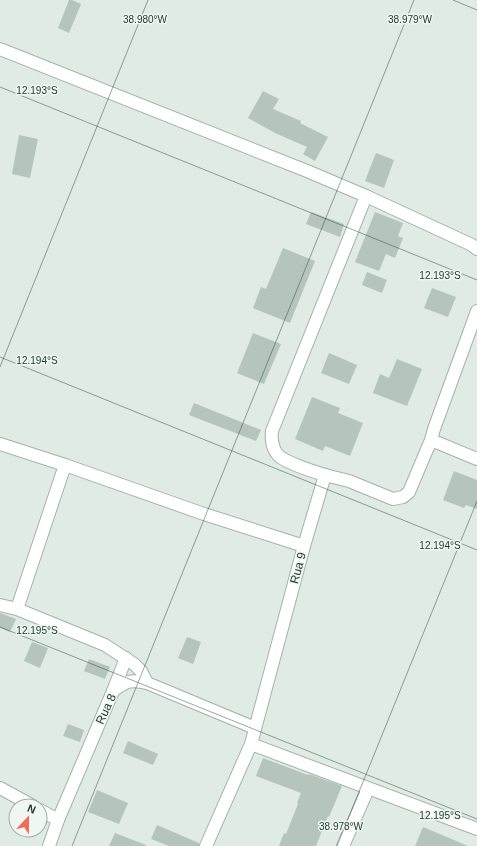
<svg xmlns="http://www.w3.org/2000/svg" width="477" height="846" font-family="Arial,sans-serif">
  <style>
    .building { fill: #b5c5bd }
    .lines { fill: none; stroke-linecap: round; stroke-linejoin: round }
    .street-casing { stroke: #a2b3ab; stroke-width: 14 }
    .street { stroke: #fff; stroke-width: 12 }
    .ticks { fill: none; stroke: #203b31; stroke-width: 1; stroke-opacity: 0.45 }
    .labels { text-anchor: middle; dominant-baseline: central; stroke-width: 3; stroke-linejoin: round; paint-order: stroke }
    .street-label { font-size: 12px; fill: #203b31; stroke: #f0f7f3 }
    .ticks-label { font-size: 10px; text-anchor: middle; fill: #203b31; stroke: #f0f7f3; stroke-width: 3; stroke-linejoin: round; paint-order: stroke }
  </style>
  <rect width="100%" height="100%" fill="#dfebe4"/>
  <g class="building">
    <path d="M69,0H72L81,4L69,33L58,28Z"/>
    <path d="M263,91L279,99L273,109L301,121L300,123L328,137L315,161L303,154L307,147L275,133L248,118Z"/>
    <path d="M19,135L38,139L30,178L12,174Z"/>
    <path d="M376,153L394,160L384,188L365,181Z"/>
    <path d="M311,212L344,224L340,237L306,224Z"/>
    <path d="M375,212L403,223L398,236L403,238L395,258L386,254L379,271L355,262Z"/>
    <path d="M283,248L315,261L290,323L253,308L261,287L266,289Z"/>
    <path d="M367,272L387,280L382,293L362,285Z"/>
    <path d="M432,288L456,297L448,317L424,308Z"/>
    <path d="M253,333L281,344L264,384L237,373Z"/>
    <path d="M329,353L357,365L349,384L321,373Z"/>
    <path d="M397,359L422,369L407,406L373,393L380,374L389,378Z"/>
    <path d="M312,397L340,408L338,413L363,423L350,456L325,446L323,451L295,439Z"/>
    <path d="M194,403L261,430L256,441L189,415Z"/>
    <path d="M454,471L477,480V509L466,505L464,508L443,500Z"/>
    <path d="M0,613L16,619L10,632L0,628Z"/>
    <path d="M187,637L201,642L193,664L178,658Z"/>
    <path d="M32,642L48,648L40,668L24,661Z"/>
    <path d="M89,659L110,667L105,679L84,671Z"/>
    <path d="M68,724L84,730L80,742L63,736Z"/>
    <path d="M128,741L158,754L153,765L123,753Z"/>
    <path d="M263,758L308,775L309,774L342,786L329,817L328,816L316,846H279L284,833L286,834L298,804L297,803L301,793L256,776Z"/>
    <path d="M97,790L128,803L119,824L88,812Z"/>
    <path d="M157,825L199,843V846H169L151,839Z"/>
    <path d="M423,827L435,832L468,846H415Z"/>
    <path d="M115,833L146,845V846H109Z"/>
  </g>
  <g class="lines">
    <defs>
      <g id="street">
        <path d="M0,49L307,171L366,196L472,245L477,249"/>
        <path d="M431,440L434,429L477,311"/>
        <path d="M0,444L65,465L204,514L304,546"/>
        <path d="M325,475C315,472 284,462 278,455C272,448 271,440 272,431L366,196"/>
        <path d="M0,605L17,609L105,645L134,664L141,671L147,683"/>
        <path d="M17,609L65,465"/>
        <path d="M113,691L126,658"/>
        <path d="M251,744L477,829"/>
        <path d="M0,788L33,806"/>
        <path d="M40,810L58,820"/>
        <path d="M49,846L58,820L113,691C126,681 131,679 147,683L255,728"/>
        <path d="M206,846L251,744L304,546L325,475L349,481L393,499L403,497L409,492L431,440L477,459"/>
        <path d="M343,846L368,789"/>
      </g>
    </defs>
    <use href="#street" class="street-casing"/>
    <use href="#street" class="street"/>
  </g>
  <path class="ticks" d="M453,0L477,10M0,87L477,280M0,357L477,550M0,367L148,0M0,627L477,819M72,846L414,0M337,846L477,501"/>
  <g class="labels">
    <g class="street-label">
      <text transform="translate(298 568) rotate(-75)">Rua 9</text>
      <text transform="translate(106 709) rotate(-65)">Rua 8</text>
    </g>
  </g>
  <g class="ticks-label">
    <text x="145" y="23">38.980°W</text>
    <text x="410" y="23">38.979°W</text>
    <text x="37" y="94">12.193°S</text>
    <text x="440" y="279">12.193°S</text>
    <text x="37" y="364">12.194°S</text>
    <text x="440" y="549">12.194°S</text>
    <text x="37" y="634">12.195°S</text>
    <text x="440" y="819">12.195°S</text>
    <text x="341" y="830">38.978°W</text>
  </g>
  <g transform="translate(28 818) rotate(22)"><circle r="19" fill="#f0f7f3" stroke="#9daca5"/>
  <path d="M0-3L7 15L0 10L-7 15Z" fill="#f26b56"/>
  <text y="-6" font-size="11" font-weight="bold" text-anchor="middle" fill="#203b31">N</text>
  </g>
</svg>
